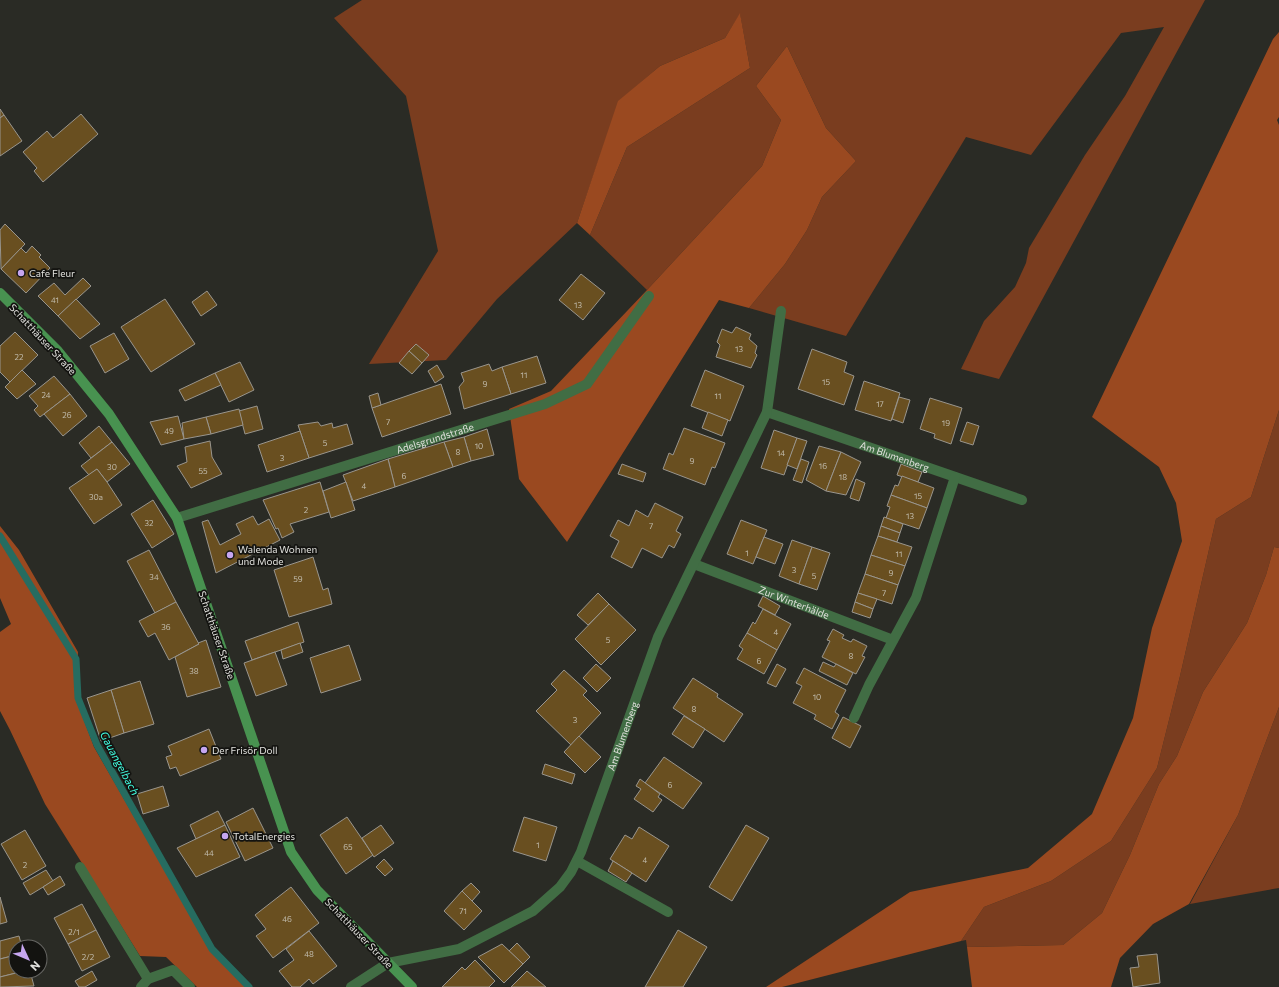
<svg xmlns="http://www.w3.org/2000/svg" width="1279" height="987" font-family="Commissioner,sans-serif">
  <style>
    .green { fill: #7a3d1f }
    .forest { fill: #9a4920 }
    .lines { fill: none; stroke-linecap: round; stroke-linejoin: round }
    .stream { stroke: #266c60; stroke-width: 7 }
    .building { fill: #694f20; stroke: #99958d }
    .lane { stroke: #416d44; stroke-width: 10 }
    .street { stroke: #416d44; stroke-width: 10 }
    .secondary { stroke: #489250; stroke-width: 10 }
    .poi-dot { fill: #c6a6f0; stroke: #131310; stroke-width: 1.5 }
    .labels { text-anchor: middle; dominant-baseline: central; stroke-width: 3.5; stroke-linejoin: round; paint-order: stroke }
    .number-label { font-size: 8px; fill: #c2bcad }
    .poi-label { font-size: 10px; fill: #e0e0dc; stroke: #131310; text-anchor: start }
    .street-label { font-size: 10px; fill: #e0e0dc; stroke: #131310 }
    .water-label { font-size: 11px; font-style: italic; fill: #40fde0; stroke: #131310 }
  </style>
  <rect width="100%" height="100%" fill="#2a2b25"/>
  <g class="green">
    <path d="M362,0H1205L999,379L961,369L984,321L1015,287L1026,263L1029,248L1085,155L1125,96L1164,27L1121,33L1031,155L966,137L846,336L749,308L785,264L807,230L822,197L856,161L826,128L787,46L756,86L781,120L762,166L647,290L590,235L627,147L750,68L740,14L725,38L660,66L619,101L577,223L497,299L446,360L369,364L438,251L406,96L334,18Z"/>
    <path d="M1279,410V548L1274,547L1266,575L1247,623L1203,692L1177,756L1159,784L1130,855L1102,913L1063,945L967,947L966,940L961,941L984,907L1051,881L1111,841L1157,768L1180,676L1216,519L1251,497Z"/>
    <path d="M1279,707V888L1190,904L1238,815Z"/>
  </g>
  <g class="forest">
    <path d="M740,13L750,68L627,147L590,235L577,223L618,101L660,66L725,38Z"/>
    <path d="M1279,32V117L1277,120L1279,125V410L1251,497L1216,519L1180,676L1157,768L1111,841L1051,881L984,907L961,941L782,987H766L910,892L1028,868L1092,814L1133,718L1152,628L1182,541L1176,503L1159,467L1092,417L1273,39Z"/>
    <path d="M787,46L826,128L856,161L822,197L807,230L785,264L749,308L719,300L567,542L519,479L509,409L551,391L647,290L762,166L781,120L756,86Z"/>
    <path d="M0,526L19,550L78,652L76,699L94,747L211,950L246,987H197L166,957L140,956L45,804L10,730L0,711V632L11,624L0,598Z"/>
    <path d="M1274,547L1279,548V707L1238,815L1189,904L1153,924L1120,958L1111,987H972L967,947L1063,945L1102,913L1130,855L1159,784L1177,756L1203,692L1247,623L1266,575Z"/>
  </g>
  <g class="lines">
    <path class="stream" d="M0,536L76,659L78,698L97,745L212,949L249,987"/>
  </g>
  <g class="building">
    <path d="M0,109L4,115L0,118Z"/>
    <path d="M81,114L98,134L43,182L34,171L37,168L23,152L47,131L53,138Z"/>
    <path d="M4,115L22,141L0,156V118Z"/>
    <path d="M5,224L25,244L1,269L0,230Z"/>
    <path d="M32,246L41,255L39,257L50,268L26,293L1,269L21,248L26,253Z"/>
    <path d="M581,274L605,293L583,320L559,300Z"/>
    <path d="M83,278L91,286L58,316L38,296L54,283L65,295Z"/>
    <path d="M207,291L217,305L201,316L192,302Z"/>
    <path d="M76,299L100,324L80,339L58,316Z"/>
    <path d="M165,299L195,344L151,372L121,327Z"/>
    <path d="M736,327L751,334L749,339L757,346L755,353L757,355L751,368L716,357L720,345L717,342L722,329L732,333Z"/>
    <path d="M15,332L38,355L10,382L0,372V346Z"/>
    <path d="M114,333L129,359L105,373L90,346Z"/>
    <path d="M416,344L429,355L422,363L409,351Z"/>
    <path d="M812,349L847,362L844,372L854,376L844,405L798,389Z"/>
    <path d="M409,351L422,363L412,374L399,363Z"/>
    <path d="M537,356L546,383L511,394L502,367Z"/>
    <path d="M240,362L254,390L229,402L215,373Z"/>
    <path d="M489,364L492,371L502,367L511,394L464,409L459,387L464,381L461,373Z"/>
    <path d="M437,365L444,377L435,383L428,371Z"/>
    <path d="M22,370L36,384L17,399L5,387Z"/>
    <path d="M705,370L744,386L730,421L691,406Z"/>
    <path d="M215,373L221,385L185,401L179,390Z"/>
    <path d="M54,376L70,394L40,417L34,410L38,406L29,396Z"/>
    <path d="M864,381L900,393L891,421L855,410Z"/>
    <path d="M441,384L451,414L382,437L372,408Z"/>
    <path d="M378,393L381,405L372,408L369,396Z"/>
    <path d="M70,394L87,416L63,436L44,414Z"/>
    <path d="M899,397L910,400L903,423L892,419Z"/>
    <path d="M930,398L962,408L951,444L934,438L935,434L920,429Z"/>
    <path d="M257,406L263,429L245,434L239,411Z"/>
    <path d="M239,409L243,425L211,434L206,417Z"/>
    <path d="M708,412L728,420L722,436L702,428Z"/>
    <path d="M178,416L184,439L161,445L150,422Z"/>
    <path d="M206,417L211,434L184,439L182,423Z"/>
    <path d="M318,422L321,426L332,423L333,428L347,424L353,444L309,458L298,425Z"/>
    <path d="M967,422L979,426L973,445L960,441Z"/>
    <path d="M99,426L112,442L91,458L79,443Z"/>
    <path d="M684,428L725,443L715,468L712,467L705,485L663,469L669,453L673,455Z"/>
    <path d="M487,429L494,455L471,461L464,437Z"/>
    <path d="M774,430L797,438L784,475L761,468Z"/>
    <path d="M300,431L309,458L267,472L258,445Z"/>
    <path d="M464,437L471,461L453,467L444,442Z"/>
    <path d="M797,438L807,441L797,469L787,465Z"/>
    <path d="M210,441L212,457L222,474L191,488L177,466L187,462L185,447Z"/>
    <path d="M112,442L130,464L107,482L97,469L89,475L81,466Z"/>
    <path d="M444,442L453,467L395,487L388,459Z"/>
    <path d="M819,446L841,452L826,491L806,480Z"/>
    <path d="M841,452L861,462L846,495L826,491Z"/>
    <path d="M388,459L395,487L353,501L343,475Z"/>
    <path d="M801,459L809,462L802,483L793,480Z"/>
    <path d="M622,464L646,473L643,482L618,474Z"/>
    <path d="M901,464L922,472L918,482L897,475Z"/>
    <path d="M97,469L107,482L122,505L94,524L69,488Z"/>
    <path d="M902,476L934,488L927,508L891,495L895,485L898,486Z"/>
    <path d="M856,479L865,483L859,501L850,498Z"/>
    <path d="M320,482L329,512L290,524L294,532L282,538L278,528L276,529L263,500Z"/>
    <path d="M346,482L355,510L331,518L323,491Z"/>
    <path d="M891,495L927,508L919,529L886,518L890,507L887,506Z"/>
    <path d="M153,500L174,534L152,548L131,514Z"/>
    <path d="M655,503L683,517L676,531L681,534L674,548L669,545L662,558L642,548L632,568L611,557L619,541L610,536L618,520L629,526L636,510L648,517Z"/>
    <path d="M253,516L258,525L269,519L280,540L216,573L202,522L208,520L220,545L241,534L236,524Z"/>
    <path d="M884,517L903,524L900,533L881,526Z"/>
    <path d="M741,520L767,530L753,564L727,554Z"/>
    <path d="M881,526L900,533L897,542L878,536Z"/>
    <path d="M878,536L912,547L905,566L871,555Z"/>
    <path d="M764,537L783,544L775,564L756,557Z"/>
    <path d="M792,540L812,547L799,584L779,576Z"/>
    <path d="M812,547L830,553L817,590L799,584Z"/>
    <path d="M149,550L176,602L155,613L127,561Z"/>
    <path d="M871,555L905,566L898,585L865,574Z"/>
    <path d="M313,557L323,590L328,588L332,604L289,617L274,570Z"/>
    <path d="M865,574L898,585L892,604L858,593Z"/>
    <path d="M598,593L609,604L588,625L577,615Z"/>
    <path d="M858,593L877,599L873,609L855,602Z"/>
    <path d="M763,596L780,606L775,615L758,606Z"/>
    <path d="M176,602L199,644L169,660L155,633L148,637L139,621Z"/>
    <path d="M855,602L873,609L870,618L852,612Z"/>
    <path d="M609,604L636,630L601,665L575,639Z"/>
    <path d="M763,609L791,624L777,650L747,633L753,622L755,624Z"/>
    <path d="M298,622L304,642L252,660L245,641Z"/>
    <path d="M833,629L844,635L842,638L851,642L853,639L867,646L862,656L865,657L856,674L822,657L830,641L827,640Z"/>
    <path d="M747,633L777,650L764,674L737,659L743,649L739,646Z"/>
    <path d="M206,640L221,687L187,697L175,657L199,644L198,643Z"/>
    <path d="M300,643L303,652L283,659L281,650Z"/>
    <path d="M349,645L361,680L321,693L310,658Z"/>
    <path d="M275,652L287,685L256,696L244,663Z"/>
    <path d="M823,662L834,667L836,664L853,673L847,685L819,671Z"/>
    <path d="M596,664L611,678L597,692L583,678Z"/>
    <path d="M777,664L786,669L776,687L767,683Z"/>
    <path d="M804,668L846,690L835,712L839,715L832,729L814,719L816,715L793,703L802,686L796,683Z"/>
    <path d="M564,670L587,691L583,695L601,713L571,745L536,711L557,690L551,684Z"/>
    <path d="M693,678L718,694L717,697L743,714L724,742L673,708Z"/>
    <path d="M140,681L154,724L124,733L111,690Z"/>
    <path d="M111,690L124,733L101,741L87,698Z"/>
    <path d="M684,716L705,729L693,748L672,734Z"/>
    <path d="M843,717L861,726L850,748L832,738Z"/>
    <path d="M209,729L221,759L180,776L176,767L170,769L166,757L172,755L168,746Z"/>
    <path d="M579,736L601,757L585,773L564,752Z"/>
    <path d="M664,757L702,783L683,809L645,783Z"/>
    <path d="M545,764L575,774L572,784L542,774Z"/>
    <path d="M640,779L660,794L658,797L662,800L653,812L634,799L641,789L636,786Z"/>
    <path d="M163,786L169,806L143,814L137,794Z"/>
    <path d="M253,808L273,848L245,861L226,822Z"/>
    <path d="M218,811L225,825L196,839L190,825Z"/>
    <path d="M347,817L373,855L346,874L320,835Z"/>
    <path d="M524,817L557,827L546,861L513,851Z"/>
    <path d="M225,825L240,857L196,877L177,848Z"/>
    <path d="M381,825L394,843L374,857L362,838Z"/>
    <path d="M746,825L769,838L732,901L709,887Z"/>
    <path d="M639,827L669,846L646,882L610,859L625,835L632,839Z"/>
    <path d="M25,830L46,866L22,880L1,844Z"/>
    <path d="M384,859L393,869L385,876L376,867Z"/>
    <path d="M613,861L632,873L626,882L608,871Z"/>
    <path d="M46,870L53,881L30,895L23,883Z"/>
    <path d="M60,876L65,885L48,895L43,887Z"/>
    <path d="M471,883L480,892L472,901L462,891Z"/>
    <path d="M291,887L319,923L273,958L256,936L266,929L255,915Z"/>
    <path d="M462,891L482,911L464,930L444,911Z"/>
    <path d="M0,897L7,922L0,924Z"/>
    <path d="M82,904L96,930L68,944L54,918Z"/>
    <path d="M96,930L110,957L82,971L68,944Z"/>
    <path d="M678,930L707,947L683,987H645Z"/>
    <path d="M309,931L337,966L313,984L309,979L300,987H292L279,971L294,960L286,949Z"/>
    <path d="M19,936L22,947H16V955L0,959V941Z"/>
    <path d="M517,943L530,957L523,964L509,951Z"/>
    <path d="M502,944L523,964L504,983L478,957Z"/>
    <path d="M1157,954L1160,983L1133,987L1130,968L1139,967L1137,956Z"/>
    <path d="M16,955V971H24L0,977V959Z"/>
    <path d="M475,960L495,981L489,987H442L462,967L465,970Z"/>
    <path d="M24,971H30L34,986L0,987V977Z"/>
    <path d="M92,971L97,980L85,987H79L75,981Z"/>
    <path d="M527,971L546,987H511Z"/>
  </g>
  <g class="lines">
    <path class="lane" d="M577,861L668,912"/>
    <g class="street">
      <path id="s1" d="M781,311L767,412L1022,500"/>
      <path id="s2" d="M177,518L545,404L587,384L649,296"/>
      <path id="s3" d="M694,564L893,640"/>
      <path d="M854,718L869,685L916,598L955,477"/>
      <path d="M80,867L148,979"/>
      <path d="M141,987L148,979L173,970L190,987"/>
      <path id="s4" d="M351,987L388,963L459,949L533,911L560,887L571,872L581,852L658,637L767,412"/>
    </g>
    <path class="secondary" d="M0,293L57,350L109,414L177,518L291,852L317,890L412,987"/>
  </g>
  <g class="poi-dot">
    <circle cx="21" cy="273" r="4"/>
    <circle cx="230" cy="555" r="4"/>
    <circle cx="204" cy="750" r="4"/>
    <circle cx="225" cy="836" r="4"/>
  </g>
  <g class="labels">
    <g class="number-label">
      <text x="55" y="300">41</text>
      <text x="578" y="305">13</text>
      <text x="739" y="349">13</text>
      <text x="19" y="357">22</text>
      <text x="524" y="375">11</text>
      <text x="826" y="382">15</text>
      <text x="485" y="384">9</text>
      <text x="46" y="395">24</text>
      <text x="718" y="396">11</text>
      <text x="880" y="404">17</text>
      <text x="67" y="415">26</text>
      <text x="388" y="422">7</text>
      <text x="946" y="423">19</text>
      <text x="169" y="431">49</text>
      <text x="325" y="443">5</text>
      <text x="479" y="446">10</text>
      <text x="458" y="452">8</text>
      <text x="781" y="453">14</text>
      <text x="282" y="458">3</text>
      <text x="692" y="461">9</text>
      <text x="823" y="466">16</text>
      <text x="112" y="467">30</text>
      <text x="203" y="471">55</text>
      <text x="404" y="476">6</text>
      <text x="843" y="477">18</text>
      <text x="364" y="486">4</text>
      <text x="918" y="496">15</text>
      <text x="96" y="497">30a</text>
      <text x="306" y="510">2</text>
      <text x="910" y="516">13</text>
      <text x="149" y="523">32</text>
      <text x="651" y="526">7</text>
      <text x="747" y="553">1</text>
      <text x="899" y="554">11</text>
      <text x="794" y="570">3</text>
      <text x="891" y="573">9</text>
      <text x="814" y="576">5</text>
      <text x="154" y="577">34</text>
      <text x="298" y="579">59</text>
      <text x="884" y="593">7</text>
      <text x="166" y="627">36</text>
      <text x="776" y="632">4</text>
      <text x="608" y="640">5</text>
      <text x="851" y="656">8</text>
      <text x="759" y="661">6</text>
      <text x="194" y="671">38</text>
      <text x="817" y="697">10</text>
      <text x="694" y="709">8</text>
      <text x="575" y="720">3</text>
      <text x="670" y="785">6</text>
      <text x="538" y="845">1</text>
      <text x="348" y="847">65</text>
      <text x="209" y="853">44</text>
      <text x="645" y="860">4</text>
      <text x="25" y="865">2</text>
      <text x="463" y="911">71</text>
      <text x="287" y="919">46</text>
      <text x="74" y="932">2/1</text>
      <text x="309" y="954">48</text>
      <text x="88" y="957">2/2</text>
    </g>
    <g class="poi-label">
      <text x="29" y="273">Cafe Fleur</text>
      <text x="238" y="549">Walenda Wohnen<tspan x="238" dy="12">und Mode</tspan></text>
      <text x="212" y="750">Der Frisör Doll</text>
      <text x="233" y="836">TotalEnergies</text>
    </g>
    <g class="street-label">
      <text transform="translate(43 339) rotate(47)">Schatthäuser Straße</text>
      <text stroke="none"><textPath href="#s2" startOffset="270">Adelsgrundstraße</textPath></text>
      <text stroke="none"><textPath href="#s1" startOffset="237">Am Blumenberg</textPath></text>
      <text stroke="none"><textPath href="#s3" startOffset="107">Zur Winterhälde</textPath></text>
      <text transform="translate(217 635) rotate(71)">Schatthäuser Straße</text>
      <text stroke="none"><textPath href="#s4" startOffset="400">Am Blumenberg</textPath></text>
      <text transform="translate(359 933) rotate(46)">Schatthäuser Straße</text>
    </g>
    <g class="water-label">
      <text transform="translate(120 763) rotate(62)">Gauangelbach</text>
    </g>
  </g>
  <g transform="translate(28 959) rotate(134)"><circle r="19" fill="#131310" stroke="#656562"/>
  <path d="M0-3L7 15L0 10L-7 15Z" fill="#c6a6f0"/>
  <text y="-6" font-size="11" font-weight="bold" text-anchor="middle" fill="#e0e0dc">N</text>
  </g>
</svg>
